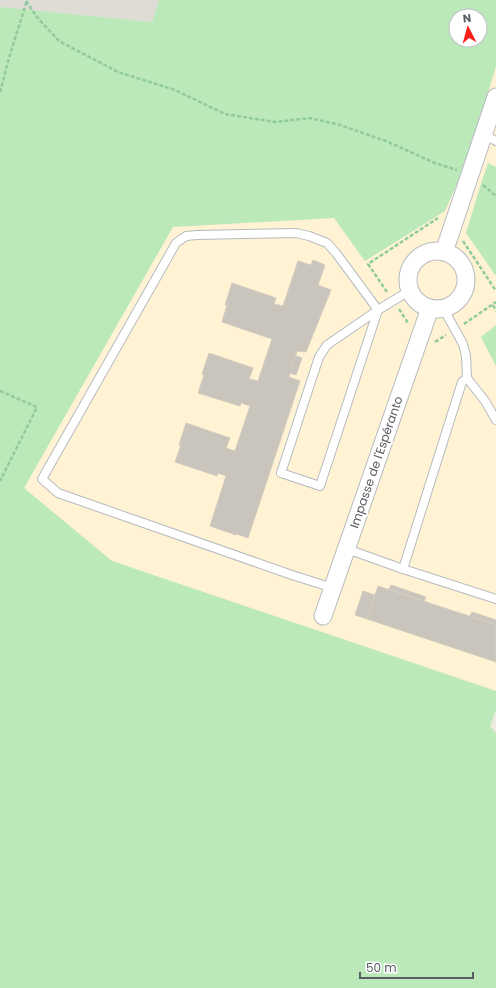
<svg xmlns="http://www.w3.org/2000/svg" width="496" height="988" font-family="Poppins,sans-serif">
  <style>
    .commercial { fill: #fff3d4 }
    .industrial { fill: #dedcd5 }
    .green { fill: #bce9ba; fill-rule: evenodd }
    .building { fill: #c9c5bd; stroke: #d3ccbe }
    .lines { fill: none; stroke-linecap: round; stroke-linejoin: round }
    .lane-casing { stroke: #b6babf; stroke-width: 10 }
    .street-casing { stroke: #b6babf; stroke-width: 19 }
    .path { stroke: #92ca9f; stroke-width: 2.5; stroke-dasharray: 4 2; stroke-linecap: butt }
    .lane { stroke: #fff; stroke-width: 8 }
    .street { stroke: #fff; stroke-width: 17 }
    .labels { text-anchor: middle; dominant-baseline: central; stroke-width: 4; stroke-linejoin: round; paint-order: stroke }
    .street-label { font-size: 12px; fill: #595e63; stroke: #fff }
  </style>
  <rect width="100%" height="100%" fill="#eeeae0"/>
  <path class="commercial" d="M496,66V167L488,163L479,190L466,233L496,276V325L481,337L496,366V691L112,561L24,488L173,227L334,218L365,261L445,211L470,154Z"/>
  <path class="industrial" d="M0,0H159L152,22L0,7Z"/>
  <g class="green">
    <path d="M159,0H496V66L470,154L445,211L365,261L334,218L173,227L24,488L112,561L496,691V710L490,726L496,733V988H0V7L152,22ZM456,16H480V40H456Z"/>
    <path d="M488,163L496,167V276L466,233L479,190Z"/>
    <path d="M496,325V366L481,337Z"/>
  </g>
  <g class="building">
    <path d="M313,260L325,265L318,285L331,290L306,352L297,351L289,377L300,381L248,538L237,534L236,535L210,526L226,476L218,473L217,476L175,462L181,445H179L186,423L230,438L226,448L235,451L250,406L241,403L240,406L198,393L204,375L202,374L209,353L253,368L249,379L258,381L272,339L222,322L227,305H225L232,283L276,298L274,304L283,306L298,261L311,265Z"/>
    <path d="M296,356L302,358L296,375L290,373Z"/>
    <path d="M391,585L426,597L424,601L389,589Z"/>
    <path d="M378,586L496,625V662L367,619Z"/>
    <path d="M363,591L375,595L367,619L355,615Z"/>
    <path d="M472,612L496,620V625L470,616Z"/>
  </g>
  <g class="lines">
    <defs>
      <g id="lane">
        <path d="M484,135L496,141"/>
        <path d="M443,308L463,344L466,356L467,378L485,401L496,420"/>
        <path d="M467,378L462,382L403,569L496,599"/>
        <path d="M347,549L403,569"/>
        <path d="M333,588L292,575L58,493L42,479L176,243L186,236L197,235L296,233L309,236L327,243L336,253L378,310L320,486L281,473L319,357L327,345L378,310L409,291"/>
      </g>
      <g id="street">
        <circle cx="437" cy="280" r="29"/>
        <path d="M444,252L496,97"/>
        <path d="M323,616L430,308"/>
      </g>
    </defs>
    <use href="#lane" class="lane-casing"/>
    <use href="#street" class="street-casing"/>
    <g class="path">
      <path d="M26,1L37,17L59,41L118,72L175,90L225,114L275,122L310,118L340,125L386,141L435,163L457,170"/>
      <path d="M0,92L9,58L27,0"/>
      <path d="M483,185L496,196"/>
      <path d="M463,241L496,291"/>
      <path d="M387,292L368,264L438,218"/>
      <path d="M493,305L496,311"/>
      <path d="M399,309L408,323"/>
      <path d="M464,324L496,302"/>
      <path d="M435,342L446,335"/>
      <path d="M0,391L37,407L0,481"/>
    </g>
    <use href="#lane" class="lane"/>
    <use href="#street" class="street"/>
  </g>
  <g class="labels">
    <g class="street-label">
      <text transform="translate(376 462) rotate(-71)">Impasse de l'Espéranto</text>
    </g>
  </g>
  <g transform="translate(468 28) rotate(354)"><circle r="19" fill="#ffffff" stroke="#bdbfc1"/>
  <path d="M0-3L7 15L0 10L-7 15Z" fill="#fb201a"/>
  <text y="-6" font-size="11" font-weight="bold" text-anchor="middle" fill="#595e63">N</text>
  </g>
  <path d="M360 972v6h113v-6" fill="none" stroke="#595e63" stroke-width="2"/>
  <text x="366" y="972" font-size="12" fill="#595e63" stroke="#ffffff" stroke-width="3" paint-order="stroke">50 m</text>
</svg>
